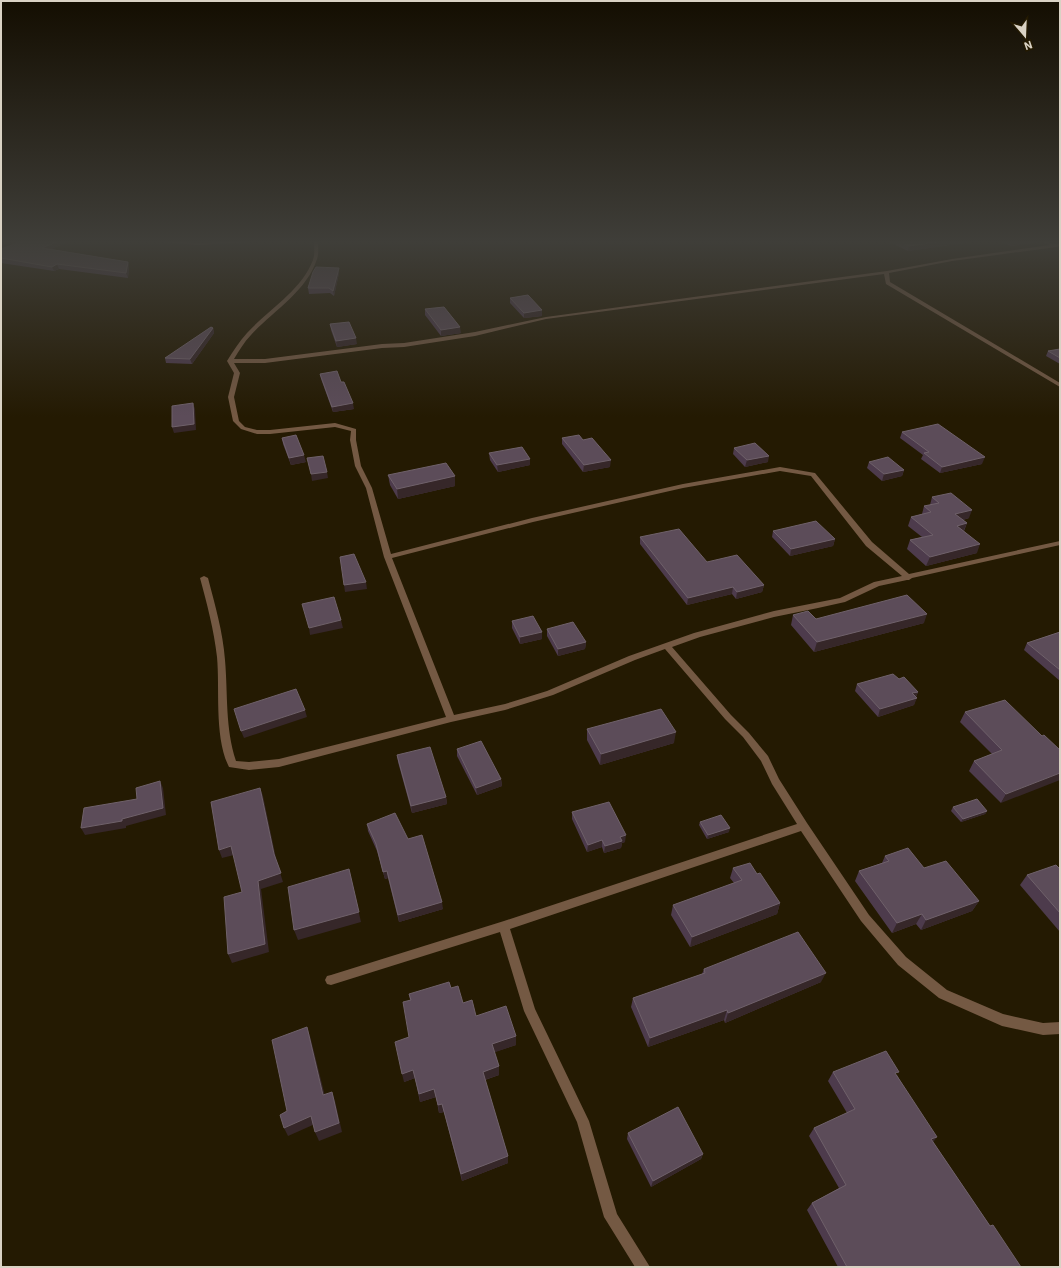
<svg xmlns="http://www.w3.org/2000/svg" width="1061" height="1268" font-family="'IBM Plex Sans',sans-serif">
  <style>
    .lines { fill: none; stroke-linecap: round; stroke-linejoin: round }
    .minor { fill: #745943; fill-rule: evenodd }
    .tertiary { fill: #745943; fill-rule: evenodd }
    .wall { fill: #4d3b4c }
    .shaded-wall { fill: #362729 }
    .building { fill: #5c4c59; stroke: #6f616a }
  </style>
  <rect width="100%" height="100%" fill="#241a02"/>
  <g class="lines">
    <path class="minor" d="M312,240H316L318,241C318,247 319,254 317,259C307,291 273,311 251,335C244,342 239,351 234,359H265L382,344L404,343L475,332L546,317L887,271L952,259L1050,245L1037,240C1045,240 1052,245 1060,244V246L1056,247L952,261L889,273L890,282L1060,383V387L886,284L884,274L546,319L475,336L404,347L382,348L265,363H234L240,373L234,397L239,421L245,427L257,430H270L335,423L356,429V440L361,466L372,488L391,554L532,518L683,484L780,467L815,473L872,542L909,574L1060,541V545L912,578L909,580H907L879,586L845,602L818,608L774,617L700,637L672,647L731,715L749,733L768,756L779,779L807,823L869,915L906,957L947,990L1003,1014L1043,1023L1060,1022V1034L1043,1035L1002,1026L939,998L898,965L861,921L801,831L510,929L535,1009L589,1121L617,1214L650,1267H635L604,1217L577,1122L524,1011L500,932L331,985L327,984L325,980L327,976L331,975L504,921L797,824L772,784L761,761L743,737L725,719L665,649L635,660L553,695L505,710L451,722L279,767L249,770L229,767C214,737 220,689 217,657C214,630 207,604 200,578L204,576L208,578C215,605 223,632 225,660C228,694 225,728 236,761L249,762L279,759L446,717L384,557L366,488L355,466L350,440L351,431L335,427L270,434H257L241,429L233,421L228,397L234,373L227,361C233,351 239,342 247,333C269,309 301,291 313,260C315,254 314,248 314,242ZM780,471L811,476L866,546L902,576L874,582L840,598L774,611L694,633L629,656L547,691L505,704L454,715L392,558L533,522L683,488Z"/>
    <path class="tertiary" d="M149,240C165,238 182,243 198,243C221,243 244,237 266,240L264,241L198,245L151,241Z"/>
  </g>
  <g class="wall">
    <path d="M12,240H73L51,249L128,262L129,266L128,278L59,269L54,271L1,263V249L19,242L12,241Z"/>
    <path d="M885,240H984L908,251Z"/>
    <path d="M997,240H1038V242L1011,246Z"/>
    <path d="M339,273L334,296L330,293L309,294L308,288Z"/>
    <path d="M510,298L542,316L524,318L510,303Z"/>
    <path d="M425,309L461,333L441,336L425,315Z"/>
    <path d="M330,324L357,344L337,347L331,330Z"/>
    <path d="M213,328L214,333L192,364L166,363L165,358Z"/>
    <path d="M1060,349V364L1046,356L1048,351Z"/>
    <path d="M320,374L354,409L333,412L321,379Z"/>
    <path d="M902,432L982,464L940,473L921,459L923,455L900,438Z"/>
    <path d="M282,438L306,462L291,465L283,444Z"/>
    <path d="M562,438L583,440L610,467L583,472L562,444Z"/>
    <path d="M734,448L768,462L745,467L733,454Z"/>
    <path d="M489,453L530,465L498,472L490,460Z"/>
    <path d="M869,462L904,470L902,476L882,481L867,468Z"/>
    <path d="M388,475L455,476V486L398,499L390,485Z"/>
    <path d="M932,497L969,518L963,520L967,523L964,531L977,553L926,566L907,549L910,540L922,537L908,526L911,517L922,514L924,506L930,505Z"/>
    <path d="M773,531L835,539L833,546L790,556L772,537Z"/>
    <path d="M640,537L707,562L764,585L762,592L736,599L732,594L687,605L640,544Z"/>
    <path d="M793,615L816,619L924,623L814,652L791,625Z"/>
    <path d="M512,621L542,639L520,644L512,628Z"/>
    <path d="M547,629L586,642L585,649L558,656L547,636Z"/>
    <path d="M1060,632V681L1024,650L1027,643Z"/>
    <path d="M899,679L918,692L916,697L914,705L878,717L855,691L857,684Z"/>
    <path d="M965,712L1042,736L1001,803L969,771L974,761L992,754L960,722Z"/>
    <path d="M587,729L674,743L600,765L587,740Z"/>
    <path d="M457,749L501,779L502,786L477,795L457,756Z"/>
    <path d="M397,755L446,797L447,804L412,813L398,762Z"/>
    <path d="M953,807L987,811L985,814L961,822L951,811Z"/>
    <path d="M572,812L625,842L622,843L621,848L604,853L602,847L587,852L572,819Z"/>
    <path d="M700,822L729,832L707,839L699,825Z"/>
    <path d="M367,824L408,839L443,909L399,922L388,878L385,879L377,851L368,831Z"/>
    <path d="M885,856L924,868L979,901L972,911L921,930L916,924L892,933L855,881L859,871L882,863Z"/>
    <path d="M733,868L757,874L780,903L777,914L690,947L671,915L673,905L734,883L730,878Z"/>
    <path d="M1060,869V932L1020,885L1027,875Z"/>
    <path d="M704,969L821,982L725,1023L724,1020L648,1047L631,1007L633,998L702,974Z"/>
    <path d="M451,988L463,1003L476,1016L516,1036V1045L494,1052L499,1066V1075L485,1080L508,1156V1163L462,1181L444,1112L439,1113L436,1097L420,1102L415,1078L404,1082L409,1037L410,1000L409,994Z"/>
    <path d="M833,1072L897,1075L933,1142L990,1226L1021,1267H838L807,1210L812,1203L839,1188L809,1136L814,1128L847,1113L828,1081Z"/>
    <path d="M628,1133L703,1154L701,1159L651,1187L627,1139Z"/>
  </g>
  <g class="shaded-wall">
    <path d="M61,240H73L43,252L42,248Z"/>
    <path d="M951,240H984L908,251L909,246Z"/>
    <path d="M1019,240H1038V242L1011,246L1013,241Z"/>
    <path d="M128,262L129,266L128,278L126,273Z"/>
    <path d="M57,264L59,269L54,271L52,267Z"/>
    <path d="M339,268V273L334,296L333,291Z"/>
    <path d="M542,310V316L524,318V313Z"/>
    <path d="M460,327L461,333L441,336V330Z"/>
    <path d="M213,328L214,333L192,364L190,359Z"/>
    <path d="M356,338L357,344L337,347L336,341Z"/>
    <path d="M193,403L195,409L196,430L174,433L172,427Z"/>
    <path d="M353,403L354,409L333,412L332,407Z"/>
    <path d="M304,455L306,462L291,465L289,458Z"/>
    <path d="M769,456L768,462L745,467L747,460Z"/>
    <path d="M985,457L982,464L940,473L942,467Z"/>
    <path d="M530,459V465L498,472L497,465Z"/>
    <path d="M611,460L610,467L583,472L584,465Z"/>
    <path d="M904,470L902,476L882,481L884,474Z"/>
    <path d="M327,472L328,478L312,481L311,474Z"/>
    <path d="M455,476V486L398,499L397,489Z"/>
    <path d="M972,510L969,518L952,523L955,514Z"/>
    <path d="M967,523L963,532L957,526Z"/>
    <path d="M835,539L833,546L790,556L791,549Z"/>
    <path d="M980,544L977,553L926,566L930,557Z"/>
    <path d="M366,582L367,589L345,592L344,585Z"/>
    <path d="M764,585L762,592L736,599L737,592Z"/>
    <path d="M733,587L732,594L687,605L688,598Z"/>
    <path d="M927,614L924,623L814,652L817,642Z"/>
    <path d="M341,620L343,628L310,635L309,628Z"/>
    <path d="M542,632V639L520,644V637Z"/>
    <path d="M586,642L585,649L558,656V649Z"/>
    <path d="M918,692L915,699L917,698L914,705L878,717L880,709L912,693Z"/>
    <path d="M305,710L307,717L244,738L241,731Z"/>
    <path d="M676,732L674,743L600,765L601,754Z"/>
    <path d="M1060,773V780L1001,803L1006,794Z"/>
    <path d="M501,779L502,786L477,795L476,788Z"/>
    <path d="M160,781L163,788L166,815L126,826V828L85,835L81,828L122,819Z"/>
    <path d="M260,788L263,796L277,863L283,882L261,889L269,952L232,963L228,954L258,881L274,854Z"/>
    <path d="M446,797L447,804L412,813L411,806Z"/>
    <path d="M987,811L985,814L961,822L963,819Z"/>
    <path d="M730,828L729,832L707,839L708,835Z"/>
    <path d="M626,835L625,842L622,843L621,848L604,853L605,846L620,837Z"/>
    <path d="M602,840V847L587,852L588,845Z"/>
    <path d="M231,846L234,855L222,858L219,850Z"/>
    <path d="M349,869L361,922L298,940L294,930Z"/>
    <path d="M387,871L388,878L385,879L383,872Z"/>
    <path d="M979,901L972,911L921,930L926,920Z"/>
    <path d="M442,902L443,909L399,922L398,915Z"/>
    <path d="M780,903L777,914L690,947L692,937Z"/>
    <path d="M922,914L916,924L892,933L897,923Z"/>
    <path d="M826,973L821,982L725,1023L728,1013Z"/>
    <path d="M727,1010L724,1020L648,1047L650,1038Z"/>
    <path d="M307,1027L310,1036L327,1104L323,1095Z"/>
    <path d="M516,1036V1045L493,1053L492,1044Z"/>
    <path d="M499,1066V1075L484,1080L483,1072Z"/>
    <path d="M413,1070L415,1078L404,1082L402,1074Z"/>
    <path d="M434,1089L436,1097L420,1102L419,1094Z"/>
    <path d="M332,1092L335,1101L342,1132L319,1141L315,1132Z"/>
    <path d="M442,1104L444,1112L439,1113L438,1105Z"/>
    <path d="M311,1116L315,1124L288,1136L284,1128Z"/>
    <path d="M937,1137L931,1145V1139Z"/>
    <path d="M703,1154L701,1159L651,1187L653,1181Z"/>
    <path d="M508,1156V1163L462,1181L461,1174Z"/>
  </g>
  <g class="building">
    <path d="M25,240H61L42,248L128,262L126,273L57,264L52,267L1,258V249Z"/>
    <path d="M896,240H951L909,246Z"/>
    <path d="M316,267L339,268L333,291L329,288H308L313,272Z"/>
    <path d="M528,295L542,310L524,313L510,298Z"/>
    <path d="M444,307L460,327L441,330L425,309Z"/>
    <path d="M349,322L356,338L336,341L330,324Z"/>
    <path d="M211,327L213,328L190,359L165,358Z"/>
    <path d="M1060,349V358L1048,351Z"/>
    <path d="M337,371L341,382H344L353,403L332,407L320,374Z"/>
    <path d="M193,403L194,424L172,427V406Z"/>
    <path d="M938,424L985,457L942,467L924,453L929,452L902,432Z"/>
    <path d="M296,435L304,455L289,458L282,438Z"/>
    <path d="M579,435L583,440L592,438L611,460L584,465L562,438Z"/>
    <path d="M755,443L769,456L747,460L734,448Z"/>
    <path d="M522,447L530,459L497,465L489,453Z"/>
    <path d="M323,456L327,472L311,474L307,458Z"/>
    <path d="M888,457L904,470L884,474L869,462Z"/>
    <path d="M446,463L455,476L397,489L388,475Z"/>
    <path d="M951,493L972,510L955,514L967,523L957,526L980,544L930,557L910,540L933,535L911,517L931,512L924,506L939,503L932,497Z"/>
    <path d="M816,521L835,539L791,549L773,531Z"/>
    <path d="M679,529L707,562L737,555L764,585L737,592L733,587L688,598L640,537Z"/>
    <path d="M354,554L366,582L344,585L340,557Z"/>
    <path d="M907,595L927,614L817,642L793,615L808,611L816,619Z"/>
    <path d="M334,597L341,620L309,628L302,604Z"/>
    <path d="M533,616L542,632L520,637L512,621Z"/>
    <path d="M573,622L586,642L558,649L547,629Z"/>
    <path d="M1060,632V670L1027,643Z"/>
    <path d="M893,674L899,679L904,677L918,692L912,693L917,698L880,709L857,684Z"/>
    <path d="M296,689L305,710L241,731L234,709Z"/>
    <path d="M1005,700L1042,736L1044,735L1060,750V773L1006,794L974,761L1002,750L965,712Z"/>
    <path d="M661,709L676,732L601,754L587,729Z"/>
    <path d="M481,741L501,779L476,788L457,749Z"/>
    <path d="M430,747L446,797L411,806L397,755Z"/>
    <path d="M160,781L163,808L122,819V821L81,828L84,808L137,799L136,788Z"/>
    <path d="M260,788L274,854L281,873L258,881L265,944L228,954L224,897L242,892L231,846L219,850L211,802Z"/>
    <path d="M977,799L987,811L963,819L953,807Z"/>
    <path d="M609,802L626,835L620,837L622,841L605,846L602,840L588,845L572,812Z"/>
    <path d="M395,813L408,839L422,835L442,902L398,915L387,871L383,872L376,844L367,824Z"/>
    <path d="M721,815L730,828L708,835L700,822Z"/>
    <path d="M908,848L924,868L946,861L979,901L926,920L922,914L897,923L859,871L889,861L885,856Z"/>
    <path d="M750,863L757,874L760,873L780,903L692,937L673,905L742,880L733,868Z"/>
    <path d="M1056,865L1060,869V913L1027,875Z"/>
    <path d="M349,869L359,912L294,930L288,887Z"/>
    <path d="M798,932L826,973L728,1013L727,1010L650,1038L633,998L705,973L704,969Z"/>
    <path d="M449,982L451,988L458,986L463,1003L472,1000L476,1016L506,1006L516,1036L492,1044L499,1066L483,1072L508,1156L461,1174L442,1104L438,1105L434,1089L419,1094L413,1070L402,1074L395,1042L409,1037L403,1002L411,1000L409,994Z"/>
    <path d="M307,1027L323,1095L332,1092L339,1123L315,1132L311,1116L284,1128L280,1115L287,1111L272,1040Z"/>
    <path d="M886,1051L899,1072L895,1073L937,1137L931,1139L990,1226L993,1225L1021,1267H847L812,1203L846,1185L814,1128L855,1109L833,1072Z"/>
    <path d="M678,1107L703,1154L653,1181L628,1133Z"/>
  </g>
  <linearGradient id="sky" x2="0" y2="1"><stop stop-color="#140e01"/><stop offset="0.58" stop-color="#3f3e39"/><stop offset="1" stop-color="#3f3e39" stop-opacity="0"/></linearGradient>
  <rect width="1061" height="417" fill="url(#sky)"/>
  <rect width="1061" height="1268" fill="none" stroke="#d9d2c4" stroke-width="4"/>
  <g transform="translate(1025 36) rotate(161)" stroke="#241a02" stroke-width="3" paint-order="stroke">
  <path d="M0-3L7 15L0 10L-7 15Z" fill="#d9d2c4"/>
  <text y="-6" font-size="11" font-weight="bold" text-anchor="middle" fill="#d9d2c4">N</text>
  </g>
</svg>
